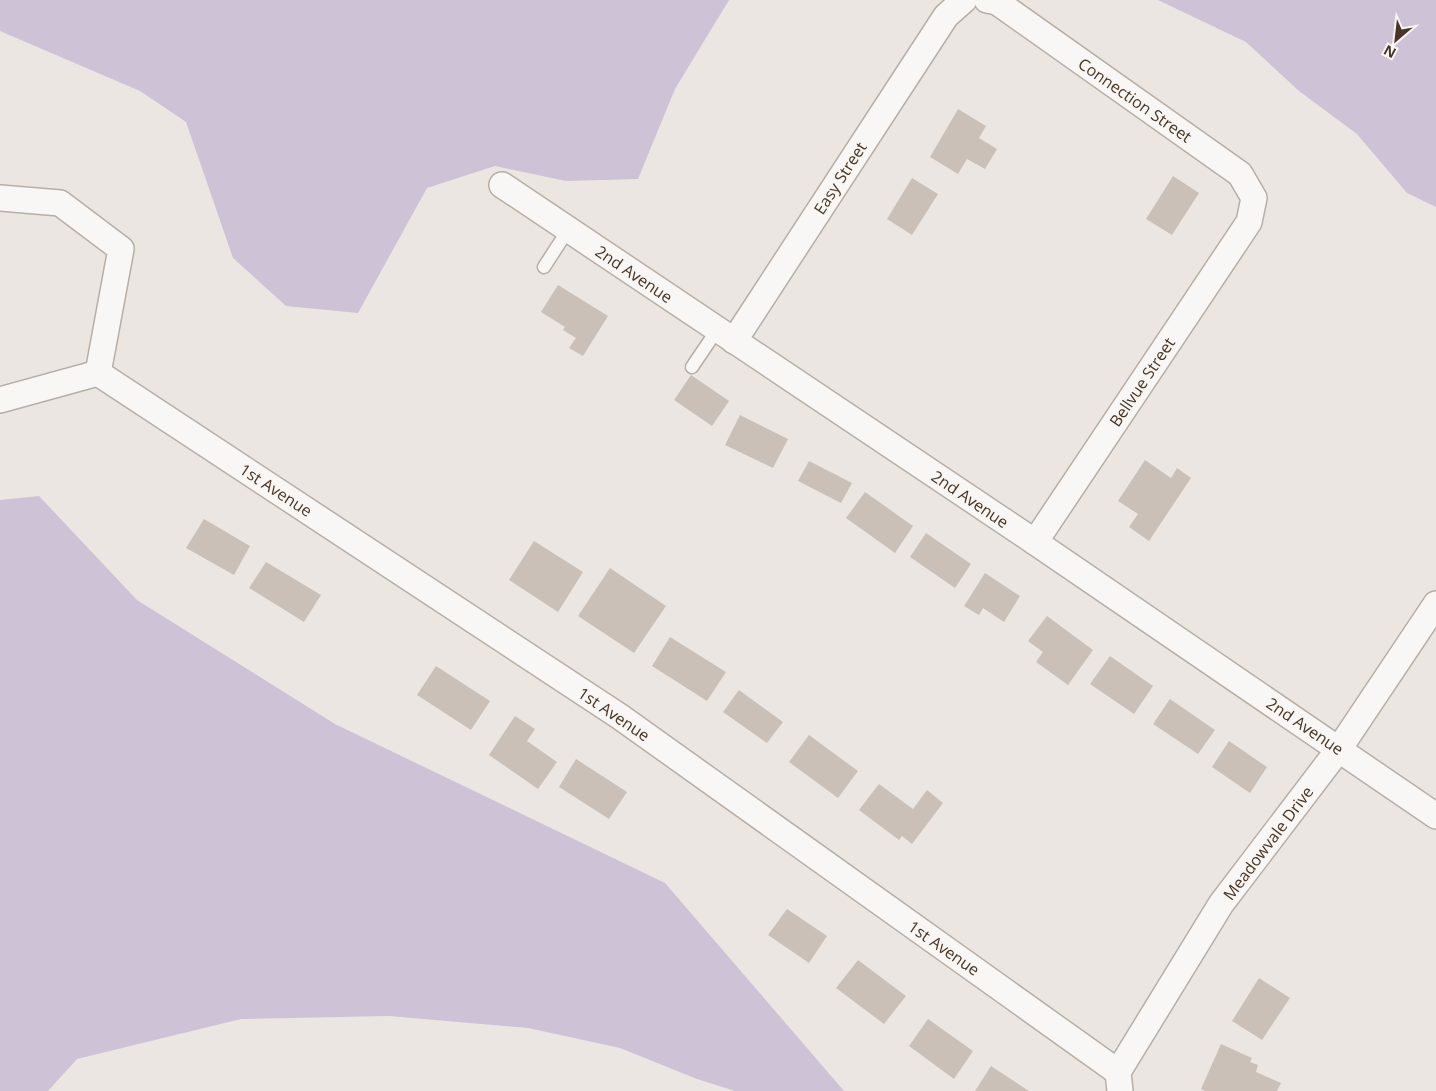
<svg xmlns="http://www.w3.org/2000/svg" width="1436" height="1091" font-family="'Open Sans',sans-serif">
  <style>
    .green { fill: #cec2d6 }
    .building { fill: #cac0b8 }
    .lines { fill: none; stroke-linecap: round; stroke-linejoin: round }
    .service-casing { stroke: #b7aea6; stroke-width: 15 }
    .minor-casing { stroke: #b7aea6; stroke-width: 28 }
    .service { stroke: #f9f7f5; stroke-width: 12 }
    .minor { stroke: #f9f7f5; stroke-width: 25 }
    .labels { text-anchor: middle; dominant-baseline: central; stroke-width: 4; stroke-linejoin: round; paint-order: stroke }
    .street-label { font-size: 16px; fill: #453628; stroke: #f9f5f2 }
  </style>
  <rect width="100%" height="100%" fill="#ece6e2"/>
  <g class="green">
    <path d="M0,0H729L675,89L638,179L566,181L495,166L427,188L358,313L286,306L233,258L186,122L140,91L0,31Z"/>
    <path d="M1158,0H1436V207L1407,193L1357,134L1299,91L1246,42Z"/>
    <path d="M39,496L137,600L335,724L665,883L844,1091H735L697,1079L620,1048L528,1028L389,1016L241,1019L77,1059L48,1091H0V500Z"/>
  </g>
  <g class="building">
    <path d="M958,109L986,126L979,138L997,149L985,169L967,159L958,174L930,157Z"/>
    <path d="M1173,176L1199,193L1172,235L1146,219Z"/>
    <path d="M912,178L938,194L912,235L887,219Z"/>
    <path d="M558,285L608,316L583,356L569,348L576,338L563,330L565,327L541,312Z"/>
    <path d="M691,375L729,401L712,426L674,400Z"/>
    <path d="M740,415L788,439L773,468L725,445Z"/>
    <path d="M1145,460L1171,478L1177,468L1191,478L1149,541L1129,527L1138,514L1118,501Z"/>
    <path d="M809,461L852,483L841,503L798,481Z"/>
    <path d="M865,492L913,526L895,553L846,518Z"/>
    <path d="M204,519L250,546L234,575L186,548Z"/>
    <path d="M926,533L971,564L955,588L910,557Z"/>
    <path d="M534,541L583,572L558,612L509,580Z"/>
    <path d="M266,562L321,595L304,622L249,588Z"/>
    <path d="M610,568L666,606L634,653L578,616Z"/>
    <path d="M985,573L1020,596L1004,622L983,608L979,615L964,606Z"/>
    <path d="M1047,616L1093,650L1068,685L1036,662L1043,652L1028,641Z"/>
    <path d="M670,637L726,672L707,701L652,666Z"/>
    <path d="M1110,656L1153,686L1134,714L1090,684Z"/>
    <path d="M436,666L490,701L471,730L417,695Z"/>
    <path d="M739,690L783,722L767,743L723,712Z"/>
    <path d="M1170,699L1215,730L1198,754L1153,724Z"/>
    <path d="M515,716L535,729L527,741L557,762L538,789L489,755Z"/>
    <path d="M809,735L858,771L838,798L789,762Z"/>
    <path d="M1229,741L1267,767L1250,793L1212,767Z"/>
    <path d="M576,759L627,792L609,819L559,787Z"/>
    <path d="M879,784L913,809L927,790L943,803L912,844L902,836L899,840L859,810Z"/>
    <path d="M787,909L827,936L809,963L768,935Z"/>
    <path d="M858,960L906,996L884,1024L836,988Z"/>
    <path d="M1259,978L1290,998L1262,1040L1232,1021Z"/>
    <path d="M928,1019L973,1051L954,1079L909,1046Z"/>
    <path d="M1221,1044L1252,1058L1250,1062L1258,1065L1256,1072L1281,1083L1277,1091H1205L1201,1089Z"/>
    <path d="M991,1066L1029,1091H975Z"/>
  </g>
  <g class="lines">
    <defs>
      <g id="service">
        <path d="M544,267L568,230"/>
        <path d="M692,367L717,330"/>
      </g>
      <g id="minor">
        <path d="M987,0L997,2L1240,174L1254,198L1249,222L1035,542"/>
        <path d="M502,185L1035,542L1436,816"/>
        <path d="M0,198L60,203L121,249L98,373"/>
        <path d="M734,341L946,16L964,0"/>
        <path d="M98,373L619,716L1118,1072"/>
        <path d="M0,400L98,373"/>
        <path d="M1120,1091L1118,1072L1221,904L1339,749L1436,604"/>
      </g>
    </defs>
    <use href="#service" class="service-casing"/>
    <use href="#minor" class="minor-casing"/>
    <use href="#service" class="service"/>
    <use href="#minor" class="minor"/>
  </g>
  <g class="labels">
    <g class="street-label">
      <text transform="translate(1135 100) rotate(35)">Connection Street</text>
      <text transform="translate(840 178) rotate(-57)">Easy Street</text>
      <text transform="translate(634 274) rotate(34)">2nd Avenue</text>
      <text transform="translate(1142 382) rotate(-56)">Bellvue Street</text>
      <text transform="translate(276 490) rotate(33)">1st Avenue</text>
      <text transform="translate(970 499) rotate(34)">2nd Avenue</text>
      <text transform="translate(614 714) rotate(34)">1st Avenue</text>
      <text transform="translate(1305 726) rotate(34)">2nd Avenue</text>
      <text transform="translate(1268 843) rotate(-53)">Meadowvale Drive</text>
      <text transform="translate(944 948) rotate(35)">1st Avenue</text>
    </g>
  </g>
  <g transform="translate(1396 40) rotate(208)" stroke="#f9f5f2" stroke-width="4" paint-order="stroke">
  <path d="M0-4L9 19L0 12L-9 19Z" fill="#453628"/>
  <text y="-8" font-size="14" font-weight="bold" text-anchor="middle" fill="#453628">N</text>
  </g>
</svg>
